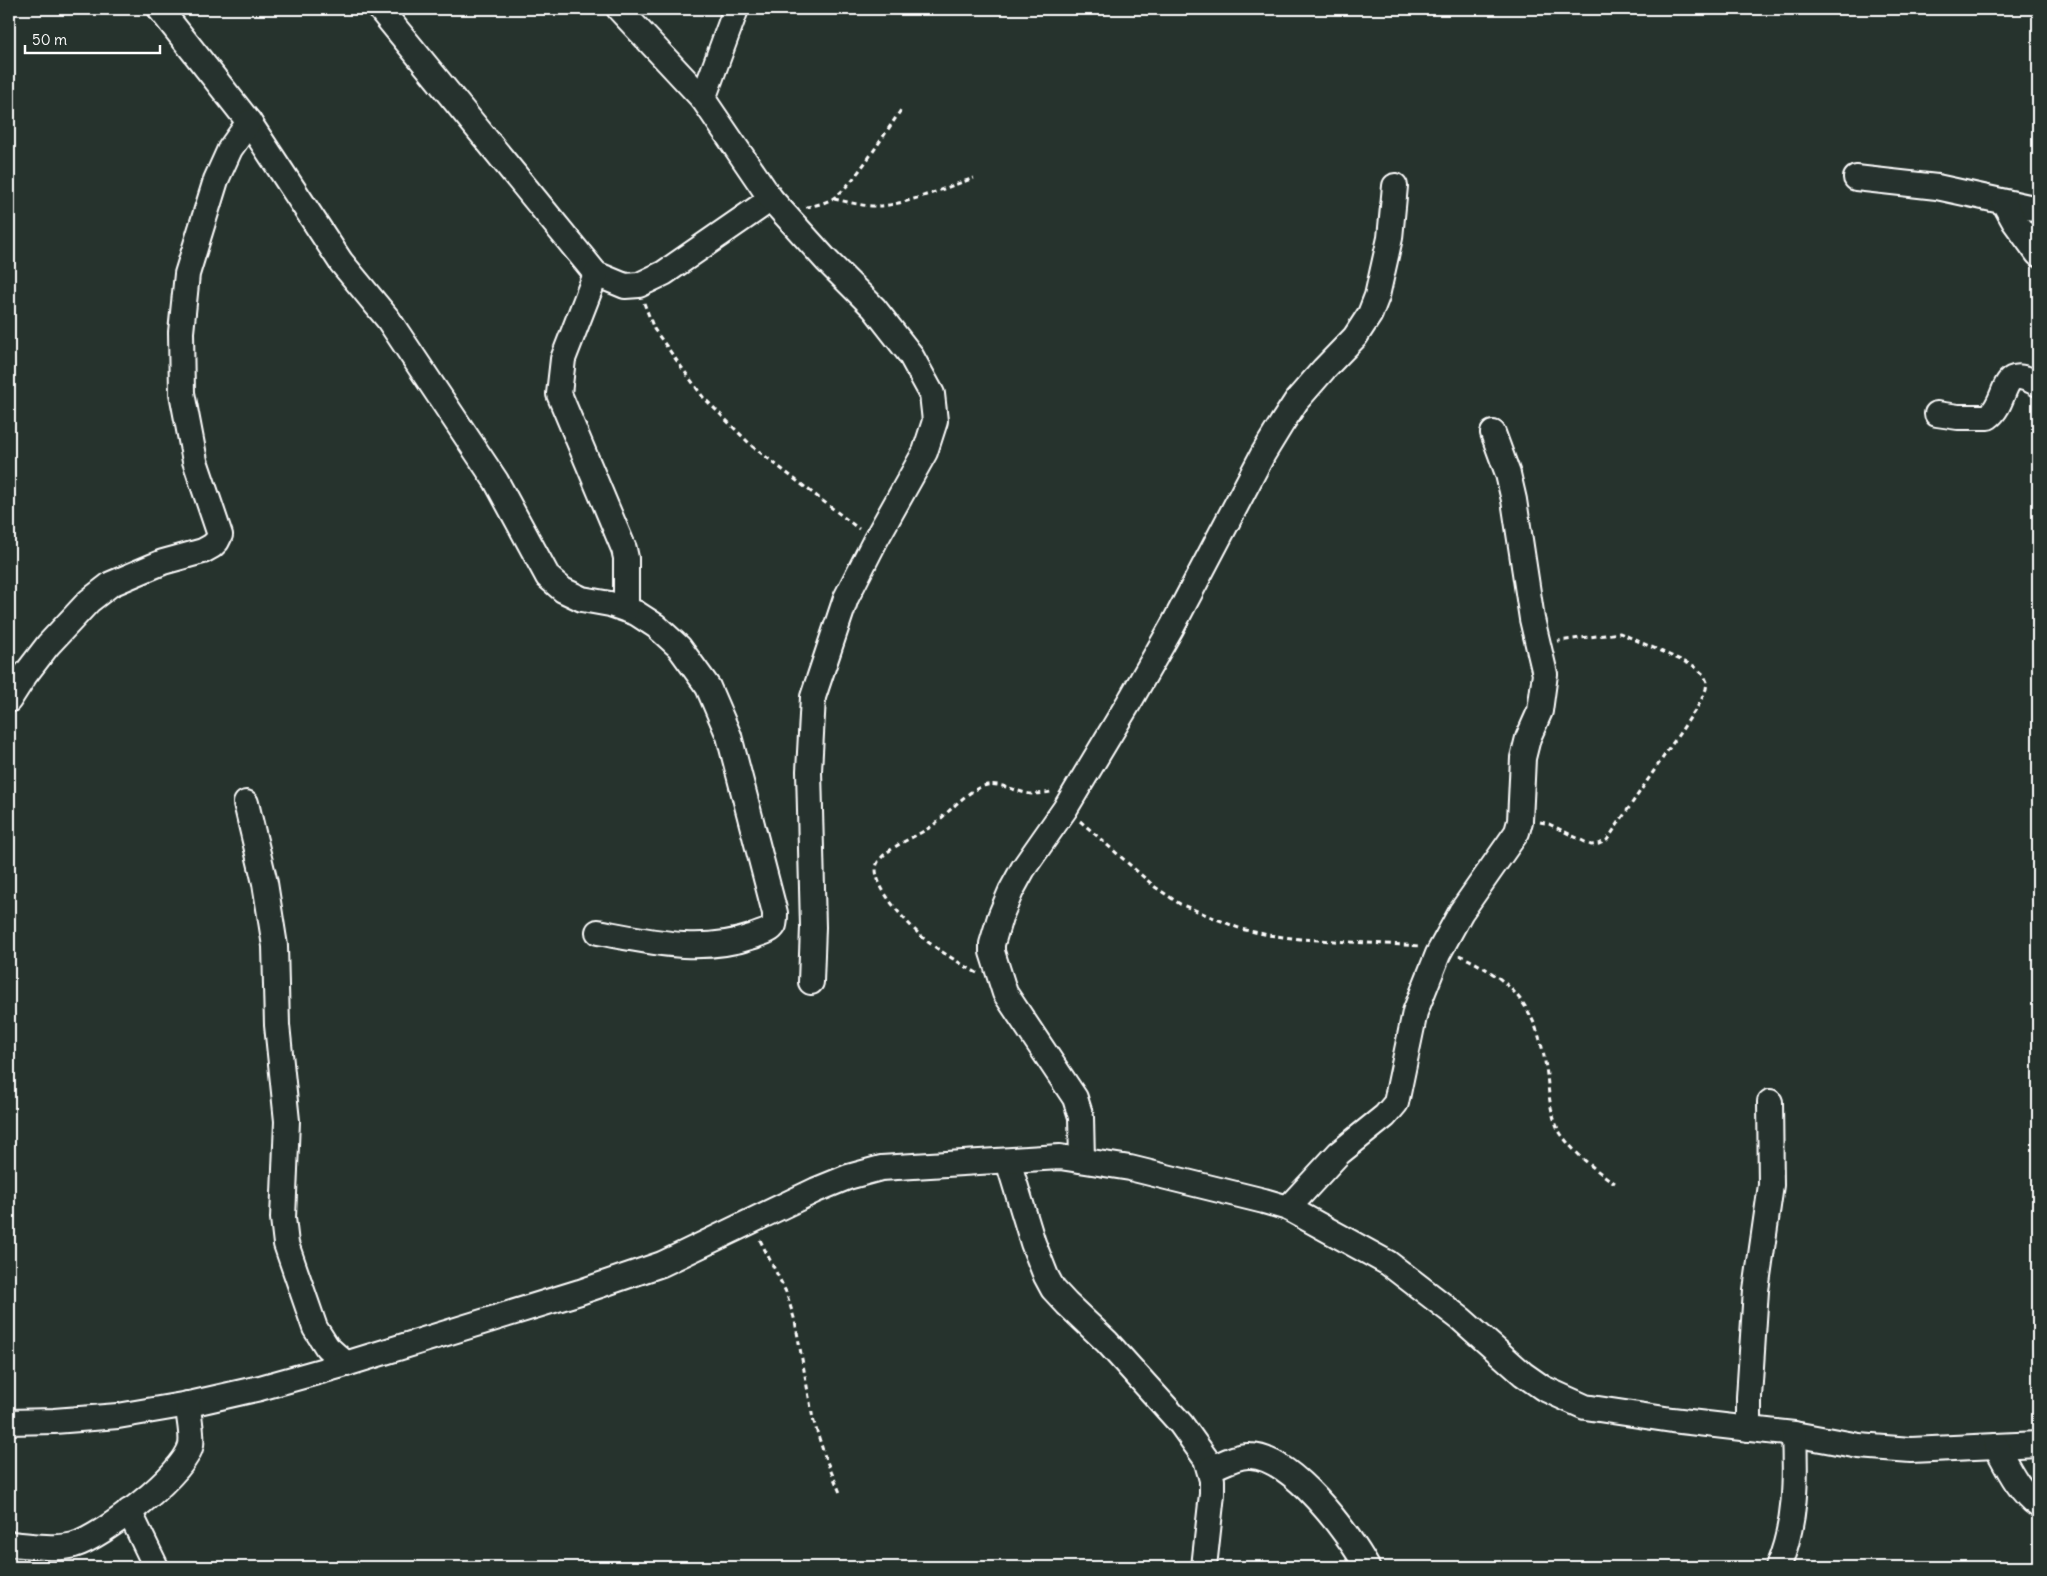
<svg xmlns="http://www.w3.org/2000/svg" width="2047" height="1576" font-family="Delius,sans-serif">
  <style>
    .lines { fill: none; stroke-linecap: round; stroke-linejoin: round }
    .minor-casing { stroke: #fff; stroke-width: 28 }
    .path { stroke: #fff; stroke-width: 3; stroke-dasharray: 5 4; stroke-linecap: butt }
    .minor { stroke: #26332d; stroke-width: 24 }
  </style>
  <rect width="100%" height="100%" fill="#26332d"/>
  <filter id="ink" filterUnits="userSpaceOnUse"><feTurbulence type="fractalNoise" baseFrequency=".02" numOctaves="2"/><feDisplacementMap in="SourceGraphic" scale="10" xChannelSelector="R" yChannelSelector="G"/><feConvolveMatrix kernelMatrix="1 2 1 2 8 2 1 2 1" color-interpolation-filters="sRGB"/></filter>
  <g filter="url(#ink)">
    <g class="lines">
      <defs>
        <g id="minor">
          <path d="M160,9L249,122L341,262L388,319L496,481L548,577L563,590L582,599L610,604L636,613L656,626L679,647L708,687L729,736L775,913C775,916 775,922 774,925C770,932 760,933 754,936C701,954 652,942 598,932"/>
          <path d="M380,9L596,274L625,286L639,285L664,273L771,199"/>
          <path d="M619,9L703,99L771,199L827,261L874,308L910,354L932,394L935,421L925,452L875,541L846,598L813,697L809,771L813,927L811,982"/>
          <path d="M703,99L736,9"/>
          <path d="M1856,178L1937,187L2038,209"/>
          <path d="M2004,203L2014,221L2038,254"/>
          <path d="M596,274L563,359L559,394L624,549L626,558V609"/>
          <path d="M1937,414L1958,417H1988C2010,401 1998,361 2038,384"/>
          <path d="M9,700L25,675L48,645L89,601L111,584L163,562L203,551L212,546L217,541L220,535L195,461L182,393L181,332L187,274L216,180L230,149L249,122"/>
          <path d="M246,803L265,883L275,946L277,1025L287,1121L283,1218L286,1244L315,1328L327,1347L346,1364"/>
          <path d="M1082,1160L1081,1117L1075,1098L1005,993L992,952V944L1000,917L1011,891L1023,869L1065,809L1131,699L1172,627L1263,454L1282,423L1297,400L1324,369L1355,337L1370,314L1377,296L1390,238L1395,186"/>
          <path d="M1008,1161L1033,1243L1046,1276L1053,1289L1067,1304L1107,1342L1181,1424L1206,1459L1212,1480V1494L1204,1567"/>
          <path d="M1288,1208L1339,1153L1385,1116L1396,1103L1415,1012L1438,954L1461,912L1517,832L1520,821L1523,758L1528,738L1540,711L1545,674L1532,619L1514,500L1508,474L1493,433"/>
          <path d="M9,1422L54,1421L118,1416L194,1403L260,1388L339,1366L580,1292L662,1264L816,1190L848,1177L881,1168L1060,1157L1130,1168L1264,1201L1288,1208L1388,1263L1461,1319L1523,1374L1543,1388L1585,1407L1672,1420L1794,1434L1859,1446L1911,1450L2038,1444"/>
          <path d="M1749,1429V1397L1756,1290L1771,1185L1770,1102"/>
          <path d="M1996,1446C2007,1466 2019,1492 2038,1505"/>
          <path d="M1210,1469C1222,1464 1237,1455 1250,1456C1291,1456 1349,1534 1367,1567"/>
          <path d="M129,1511L156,1567"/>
          <path d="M9,1544C29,1545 54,1550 74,1545C102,1537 185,1474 191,1445C193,1434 188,1416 188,1404"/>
          <path d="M1778,1567C1796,1524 1796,1480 1794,1434"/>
        </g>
      </defs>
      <use href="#minor" class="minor-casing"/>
      <g class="path">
        <path d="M834,199C849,202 865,207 880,206C908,204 947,187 974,178"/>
        <path d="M806,207C814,206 825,203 832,199C851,189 887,130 901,110"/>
        <path d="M644,303L654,329L703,397L752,446L859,529"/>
        <path d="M1080,821L1155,887L1180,904L1241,929L1268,935L1300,939L1420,946"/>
        <path d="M1540,822L1549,824L1591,845L1599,844L1607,840L1700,703L1706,689L1707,682L1704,675L1694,666L1620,633L1558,641"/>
        <path d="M1459,955C1517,981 1539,1013 1547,1075C1549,1094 1550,1117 1561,1134C1574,1153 1596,1171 1615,1183"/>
        <path d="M977,973C961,964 943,953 928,942C913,930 866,882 878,862C887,847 918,836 932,826C949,813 966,790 987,785C1001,782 1018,793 1032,794C1038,794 1045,793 1051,792"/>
        <path d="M760,1240L786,1292L795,1321L813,1419L825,1457L841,1495"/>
      </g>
      <use href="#minor" class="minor"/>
    </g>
  </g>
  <rect width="2047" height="1576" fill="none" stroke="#26332d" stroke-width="30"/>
  <rect x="15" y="15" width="2017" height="1546" fill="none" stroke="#fff" stroke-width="2" filter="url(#ink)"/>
  <path d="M25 45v8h135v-8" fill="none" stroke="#ffffff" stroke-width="2.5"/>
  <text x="32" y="45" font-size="15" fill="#ffffff" stroke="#26332d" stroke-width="4" paint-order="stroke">50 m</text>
</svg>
